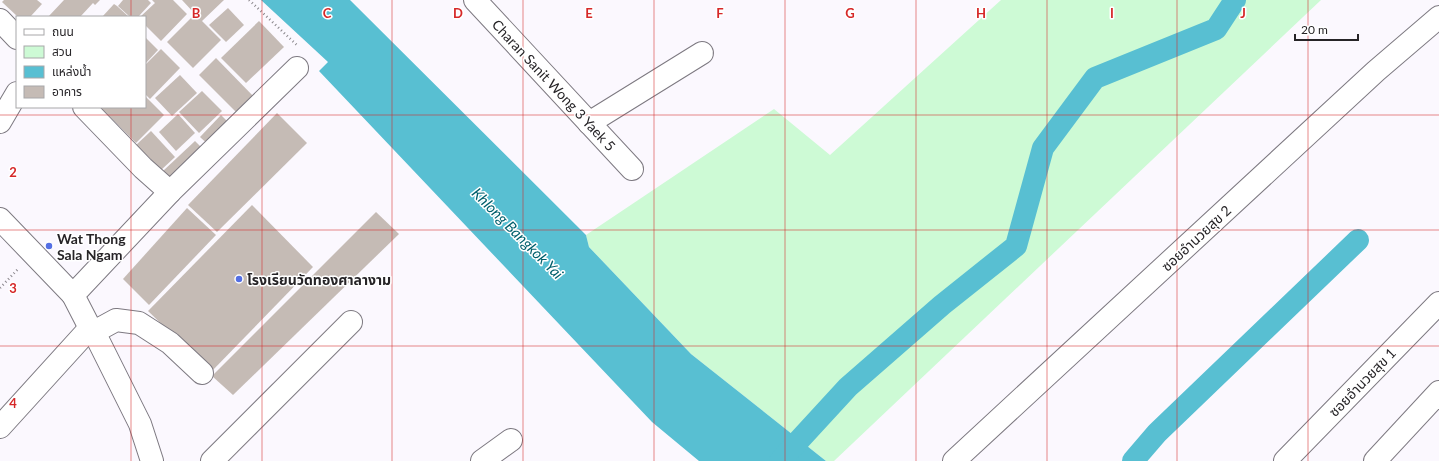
<svg xmlns="http://www.w3.org/2000/svg" width="1439" height="461" font-family="Lato,'Noto Sans Thai',sans-serif">
  <style>
    .green { fill: #cdfad5 }
    .water { fill: #58bfd2 }
    .lines { fill: none; stroke-linecap: round; stroke-linejoin: round }
    .canal { stroke: #58bfd2; stroke-width: 22 }
    .building { fill: #c5bbb5 }
    .minor-casing { stroke: #7d7981; stroke-width: 24 }
    .path { stroke: #8a878c; stroke-width: 2.5; stroke-dasharray: 1 3; stroke-linecap: butt }
    .minor { stroke: #fff; stroke-width: 22 }
    .grid { fill: none; stroke: #d62828; stroke-width: 1; stroke-opacity: 0.55 }
    .poi-dot { fill: #546fe4; stroke: #fff; stroke-width: 1.5 }
    .labels { text-anchor: middle; dominant-baseline: central; stroke-width: 3; stroke-linejoin: round; paint-order: stroke }
    .street-label { font-size: 14px; fill: #262427; stroke: #fff }
    .poi-label { font-size: 14px; font-weight: bold; fill: #262427; stroke: #fff; text-anchor: start }
    .water-label { font-size: 15px; font-style: italic; fill: #005f6c; stroke: #fff }
    .grid-label { font-size: 13px; text-anchor: middle; font-weight: bold; fill: #d62828; stroke: #fff; stroke-width: 3; stroke-linejoin: round; paint-order: stroke }
  </style>
  <rect width="100%" height="100%" fill="#fbf8fe"/>
  <path class="green" d="M1001,0H1321L834,461H826L691,354L589,247L586,235L774,109L830,155Z"/>
  <path class="water" d="M261,0H350L586,235L589,247L691,354L826,461H699L652,422L319,71L328,62Z"/>
  <g class="lines">
    <g class="canal">
      <path d="M780,461L848,387L942,305L1016,246L1043,148L1095,78L1216,29L1235,0"/>
      <path d="M1133,461L1157,433L1358,240"/>
    </g>
  </g>
  <g class="building">
    <path d="M4,0H37L42,4L30,17H18L2,2Z"/>
    <path d="M64,0H100L95,5L93,3L80,17H48Z"/>
    <path d="M123,0H148L151,3L138,17H130L118,6Z"/>
    <path d="M152,0H173L187,14L161,41L145,25V17H140L155,3Z"/>
    <path d="M182,0H224L202,21L221,40L193,68L167,42L195,14Z"/>
    <path d="M114,4L117,6L129,17H102Z"/>
    <path d="M228,8L244,25L226,42L209,25Z"/>
    <path d="M259,21L284,47L246,83L221,58Z"/>
    <path d="M145,37L158,50L145,64Z"/>
    <path d="M161,49L180,68L150,99L145,94V65Z"/>
    <path d="M216,58L256,99L239,115L199,75Z"/>
    <path d="M180,75L197,93L172,116L155,98Z"/>
    <path d="M202,91L222,111L199,133L179,112Z"/>
    <path d="M145,96L164,115L136,143L100,107H145Z"/>
    <path d="M277,113L307,143L217,232L188,205Z"/>
    <path d="M178,114L195,133L176,151L159,132Z"/>
    <path d="M221,115L233,127L212,148L200,137Z"/>
    <path d="M151,131L175,157L159,172L135,146Z"/>
    <path d="M195,141L207,153L175,184L163,171Z"/>
    <path d="M252,205L313,267L211,372L148,311Z"/>
    <path d="M187,208L216,235L149,305L123,279Z"/>
    <path d="M376,212L399,234L233,395L212,376Z"/>
  </g>
  <g class="lines">
    <defs>
      <g id="minor">
        <path d="M475,0L632,169"/>
        <path d="M0,20L17,38"/>
        <path d="M84,107L143,168L170,192L73,295L90,328L94,332L140,424L152,461"/>
        <path d="M0,122L17,93"/>
        <path d="M589,123L702,53"/>
        <path d="M170,192L297,68"/>
        <path d="M0,219L73,295"/>
        <path d="M94,332L116,320L139,323L170,343L202,373"/>
        <path d="M0,427L90,328"/>
        <path d="M212,461L351,322"/>
        <path d="M482,461L511,440"/>
        <path d="M954,461L1376,71L1439,17"/>
        <path d="M1285,461L1439,303"/>
        <path d="M1375,461L1439,392"/>
      </g>
    </defs>
    <use href="#minor" class="minor-casing"/>
    <g class="path">
      <path d="M249,0L298,46"/>
      <path d="M0,288L19,268"/>
    </g>
    <use href="#minor" class="minor"/>
  </g>
  <path class="grid" d="M131,0V17M262,0V461M392,0V461M523,0V461M654,0V461M785,0V461M916,0V461M1047,0V461M1177,0V461M1308,0V461M131,107V461M0,115H1439M0,230H1439M0,346H1439"/>
  <g class="poi-dot">
    <circle cx="49" cy="246" r="4"/>
    <circle cx="239" cy="279" r="4"/>
  </g>
  <g class="labels">
    <g class="street-label">
      <text transform="translate(554 85) rotate(47)">Charan Sanit Wong 3 Yaek 5</text>
      <text transform="translate(1196 238) rotate(-43)">ซอยอำนวยสุข 2</text>
      <text transform="translate(1362 382) rotate(-46)">ซอยอำนวยสุข 1</text>
    </g>
    <g class="poi-label">
      <text x="57" y="238">Wat Thong<tspan x="57" dy="16">Sala Ngam</tspan></text>
      <text x="247" y="279">โรงเรียนวัดทองศาลางาม</text>
    </g>
    <g class="water-label">
      <text transform="translate(518 233) rotate(45)">Khlong Bangkok Yai</text>
    </g>
  </g>
  <g class="grid-label">
    <text x="196" y="18">B</text>
    <text x="327" y="18">C</text>
    <text x="458" y="18">D</text>
    <text x="589" y="18">E</text>
    <text x="720" y="18">F</text>
    <text x="850" y="18">G</text>
    <text x="981" y="18">H</text>
    <text x="1112" y="18">I</text>
    <text x="1243" y="18">J</text>
    <text x="13" y="177">2</text>
    <text x="13" y="293">3</text>
    <text x="13" y="408">4</text>
  </g>
  <rect x="16" y="16" width="130" height="92" fill="#ffffff" stroke="#a8a7a9"/>
  <rect x="24" y="29" width="20" height="6" fill="#ffffff" stroke="#a8a7a9"/>
  <text x="52" y="36" font-size="12" fill="#262427">ถนน</text>
  <rect x="24" y="46" width="20" height="12" fill="#cdfad5" stroke="#a8a7a9"/>
  <text x="52" y="56" font-size="12" fill="#262427">สวน</text>
  <rect x="24" y="66" width="20" height="12" fill="#58bfd2" stroke="#a8a7a9"/>
  <text x="52" y="76" font-size="12" fill="#262427">แหล่งน้ำ</text>
  <rect x="24" y="86" width="20" height="12" fill="#c5bbb5" stroke="#a8a7a9"/>
  <text x="52" y="96" font-size="12" fill="#262427">อาคาร</text>
  <path d="M1295 34v6h63v-6" fill="none" stroke="#262427" stroke-width="2"/>
  <text x="1301" y="34" font-size="12" fill="#262427" stroke="#ffffff" stroke-width="3" paint-order="stroke">20 m</text>
</svg>
